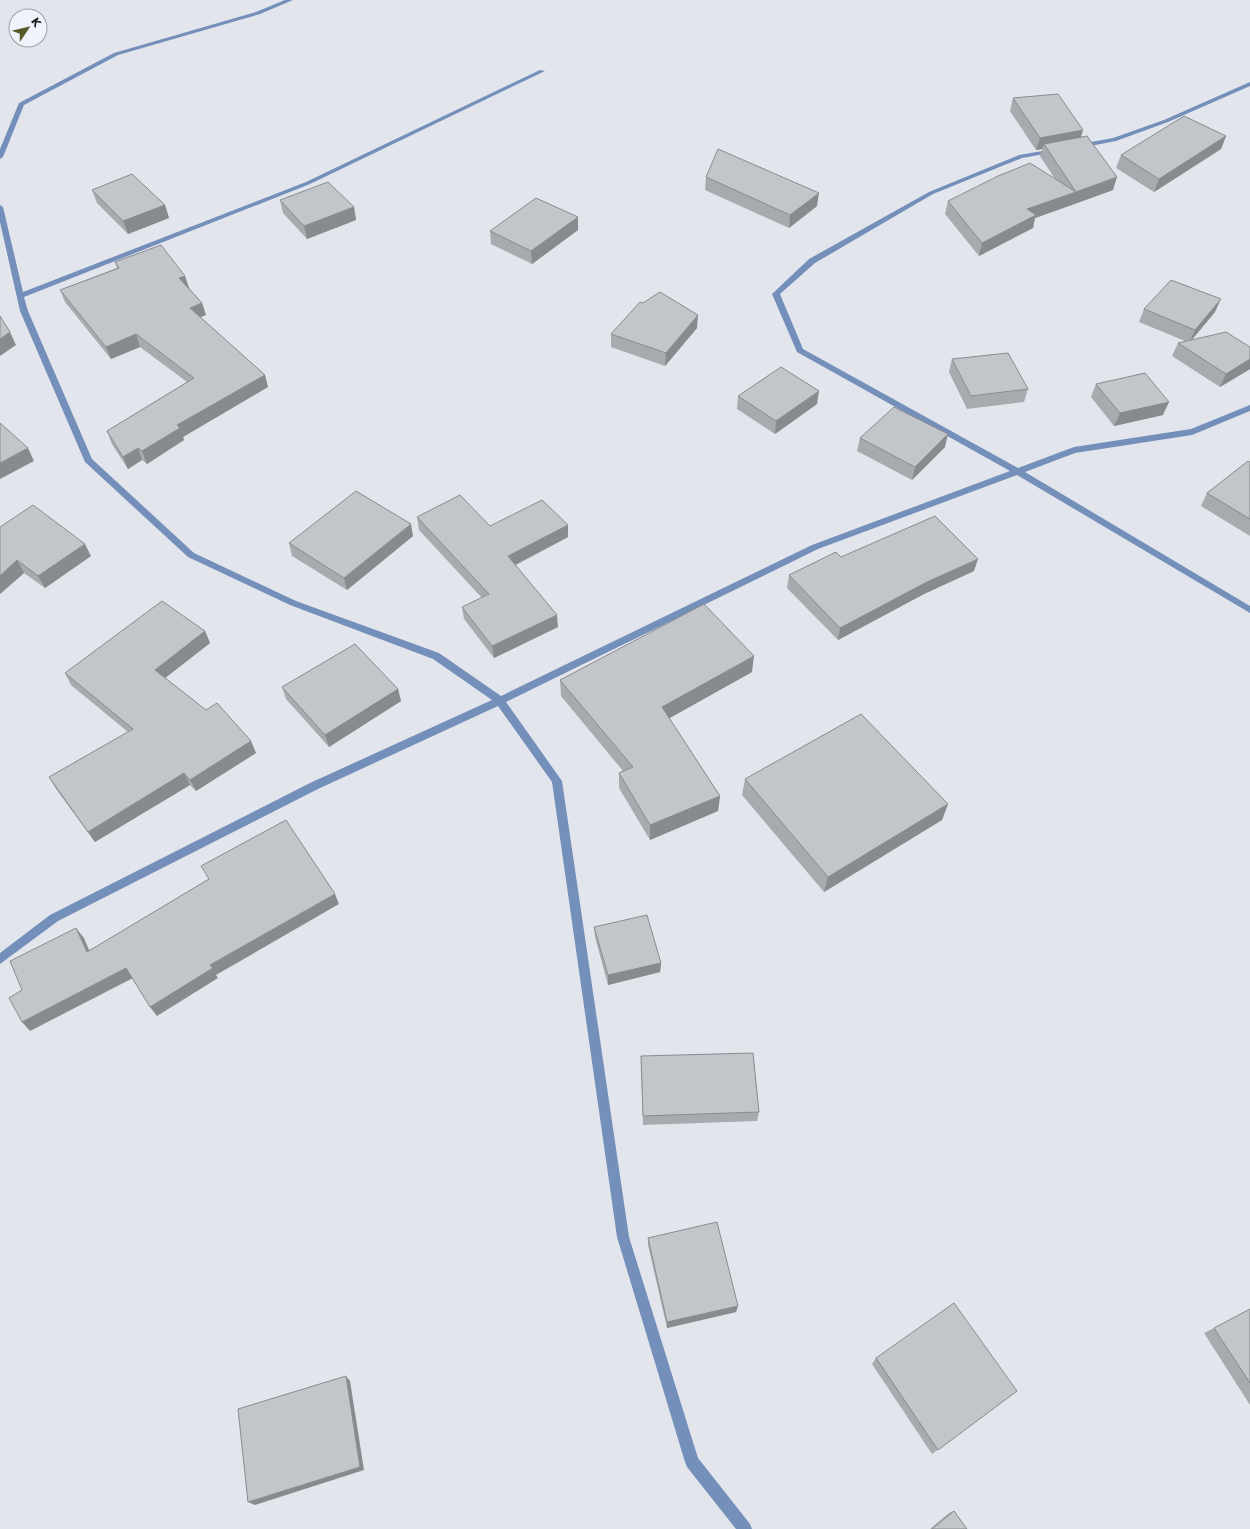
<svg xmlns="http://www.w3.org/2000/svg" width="1250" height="1529" font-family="'DejaVu Sans',sans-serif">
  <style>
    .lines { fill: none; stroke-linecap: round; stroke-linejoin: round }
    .street { fill: #748fba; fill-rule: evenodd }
    .wall { fill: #a7aaaf }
    .shaded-wall { fill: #888b8e }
    .building { fill: #c2c6cb; stroke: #888b8e }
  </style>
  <rect width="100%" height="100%" fill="#e2e6ec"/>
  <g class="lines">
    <g class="street">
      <path d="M285,0H293L260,14L118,55L24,105L3,157L0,159V149L19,103L114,53L256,12Z"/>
      <path d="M540,70L545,71L310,184L24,297L28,311L92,459L194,553L296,601L439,653L501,696L812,545L1010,471L797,352L772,294L809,259L929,192L1019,155L1054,149L1056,150V152L1022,158L933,194L815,263L780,294L803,349L1018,468L1074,447L1191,429L1250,405V411L1192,435L1075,453L1025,472L1250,606V613L1017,475L818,549L506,702L562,781L629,1237L698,1458L750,1524L752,1529H736L687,1467L685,1462L617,1237L552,782L498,706L318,789L58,921L0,964V953L50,915L310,783L492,700L433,659L290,605L188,557L85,462L20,311L0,222V205L3,207L23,292L306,182Z"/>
      <path d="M1250,82V86L1168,122L1116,141L1080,148L1077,146L1080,144L1113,138L1164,120Z"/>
    </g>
  </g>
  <g class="wall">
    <path d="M1013,98L1081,137L1113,190L1035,218L1033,228L979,256L945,214L948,201L1055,179L1040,156L1042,149L1036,150L1010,111Z"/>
    <path d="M1226,136L1221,149L1154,192L1116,168L1121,155Z"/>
    <path d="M706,177L817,206L789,228L705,190Z"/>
    <path d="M92,190L165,205L169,218L128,234L97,203Z"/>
    <path d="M280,200L354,207L356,220L307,239L283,213Z"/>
    <path d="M578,217V230L532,264L491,244L490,231Z"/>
    <path d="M115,262L185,276L189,288L202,303L206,315L200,317L265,375L268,387L183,437L184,440L147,464L142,460L128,469L112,444L107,431L187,382L140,347L111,359L65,302L60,290L117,268Z"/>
    <path d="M1144,309L1215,312L1192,340L1250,347V369L1220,387L1172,356L1178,343L1185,341L1139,322Z"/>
    <path d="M697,328L665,366L611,347V334Z"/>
    <path d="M952,359L1028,389L1024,402L967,409L949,372Z"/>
    <path d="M1096,384L1163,415L1114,426L1091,397Z"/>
    <path d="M738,396L817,404L775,434L737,409Z"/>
    <path d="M860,438L945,447L912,480L857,451Z"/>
    <path d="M1250,462V536L1201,506L1207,493Z"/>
    <path d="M417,517L490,526L568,537L516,565L558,627L494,658L464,619L462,607L482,598L419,530Z"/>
    <path d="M0,527L91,556L45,588L24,573L0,594Z"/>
    <path d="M413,536L347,590L292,556L289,543Z"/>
    <path d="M841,557L974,571L924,594L838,640L787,588L789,575Z"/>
    <path d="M205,631L210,643L165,678L256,753L196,791L190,785L95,842L56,789L49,777L128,732L71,685L65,673Z"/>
    <path d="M752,672L669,718L720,796L718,811L650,840L619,788V773L623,771L561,696L560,680Z"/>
    <path d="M282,687L398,689L401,701L329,747L286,699Z"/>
    <path d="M745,779L948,804L942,820L824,892L742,795Z"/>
    <path d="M594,927L661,963L660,972L608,985L595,937Z"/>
    <path d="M641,1056L759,1112L757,1121L643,1125L641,1065Z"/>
    <path d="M648,1238L738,1306L736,1312L667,1328L648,1245Z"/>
    <path d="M1250,1309V1405L1204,1333L1214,1328Z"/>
    <path d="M876,1358L1017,1391L932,1454L872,1364Z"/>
    <path d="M954,1511L967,1529H930L949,1513Z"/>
  </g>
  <g class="shaded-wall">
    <path d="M1083,130L1079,143L1044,144L1042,149L1036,150L1040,138Z"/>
    <path d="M1226,136L1221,149L1154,192L1159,179Z"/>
    <path d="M1117,177L1113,190L1072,205L1076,192Z"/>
    <path d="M1076,192L1072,205L1035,218L1033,228L979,256L982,243L1027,209Z"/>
    <path d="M819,193L817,206L789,228L790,215Z"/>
    <path d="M165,205L169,218L128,234L123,221Z"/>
    <path d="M354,207L356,220L307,239L304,226Z"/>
    <path d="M578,217V230L532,264L531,251Z"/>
    <path d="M185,276L189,288L183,290L179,278Z"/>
    <path d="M1221,299L1215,312L1189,343L1195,330Z"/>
    <path d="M202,303L206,315L194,320L190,308Z"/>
    <path d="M698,315L697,328L665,366L666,353Z"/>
    <path d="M10,332L16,345L0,356V339Z"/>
    <path d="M136,334L140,347L111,359L106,347Z"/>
    <path d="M1250,359V369L1220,387L1226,374Z"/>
    <path d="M265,375L268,387L183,437L184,440L147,464L142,451L177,425Z"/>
    <path d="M819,391L817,404L775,434L776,421Z"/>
    <path d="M1169,402L1163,415L1114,426L1120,413Z"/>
    <path d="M948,434L945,447L912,480L915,467Z"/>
    <path d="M28,448L34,461L0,479V463Z"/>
    <path d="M138,448L142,460L128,469L123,457Z"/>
    <path d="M411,524L413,536L347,590L344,578Z"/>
    <path d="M568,525V537L509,568L508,556Z"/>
    <path d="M85,544L91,556L45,588L38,576Z"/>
    <path d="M978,559L974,571L924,594L838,640L840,628L927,582Z"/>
    <path d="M17,560L24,573L0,594V576Z"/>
    <path d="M557,615L558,627L494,658L492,646Z"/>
    <path d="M205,631L210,643L160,682L155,670Z"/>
    <path d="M754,656L752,672L661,723L662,707Z"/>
    <path d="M398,689L401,701L329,747L325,735Z"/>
    <path d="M251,741L256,753L196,791L190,780Z"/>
    <path d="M184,773L190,785L95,842L88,832Z"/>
    <path d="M720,796L718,811L650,840V825Z"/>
    <path d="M948,804L942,820L824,892L828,877Z"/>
    <path d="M335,894L339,904L216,975L218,978L157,1016L150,1007L210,965Z"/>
    <path d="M76,928L84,938L94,962L87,952Z"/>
    <path d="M661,963L660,972L608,985V975Z"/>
    <path d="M126,968L133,978L30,1031L22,1022Z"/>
    <path d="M738,1306L736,1312L667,1328V1322Z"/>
    <path d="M346,1376L350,1381L364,1470L255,1505L248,1502Z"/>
  </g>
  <g class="building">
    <path d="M1058,94L1083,130L1040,138L1013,98Z"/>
    <path d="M1184,116L1226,136L1159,179L1121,155Z"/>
    <path d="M1087,136L1117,177L1076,192L1044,144Z"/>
    <path d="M718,149L819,193L790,215L706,177Z"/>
    <path d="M1030,163L1076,192L1027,209L1036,215L982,243L948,201L998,176Z"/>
    <path d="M132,174L165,205L123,221L92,190Z"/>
    <path d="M328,182L354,207L304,226L280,200Z"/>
    <path d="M536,198L578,217L531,251L490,231Z"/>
    <path d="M161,245L185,276L179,278L202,303L190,308L265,375L177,425L180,428L142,451L138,448L123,457L107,431L194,378L136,334L106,347L60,290L119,268L115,262Z"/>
    <path d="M1171,280L1221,299L1195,330L1144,309Z"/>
    <path d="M660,292L698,315L666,353L611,334L640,302L643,303Z"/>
    <path d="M0,316L10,332L0,339Z"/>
    <path d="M1226,332L1250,347V359L1226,374L1178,343Z"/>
    <path d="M1008,353L1028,389L971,396L952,359Z"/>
    <path d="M781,367L819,391L776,421L738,396Z"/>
    <path d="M1145,373L1169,402L1120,413L1096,384Z"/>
    <path d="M894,407L948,434L915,467L860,438Z"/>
    <path d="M0,423L28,448L0,463Z"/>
    <path d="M1248,461L1250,462V519L1207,493Z"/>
    <path d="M356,491L411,524L344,578L289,543Z"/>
    <path d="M460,495L490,526L542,500L568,525L508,556L557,615L492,646L462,607L489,594L417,517Z"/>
    <path d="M33,505L85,544L38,576L17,560L0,576V527Z"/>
    <path d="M935,516L978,559L927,582L840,628L789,575L836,552L841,557Z"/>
    <path d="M162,601L205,631L155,670L206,710L217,703L251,741L190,780L184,773L88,832L49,777L133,729L65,673Z"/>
    <path d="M704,604L754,656L662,707L720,796L650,825L619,773L633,767L560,680Z"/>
    <path d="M355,644L398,689L325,735L282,687Z"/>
    <path d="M861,714L948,804L828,877L745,779Z"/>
    <path d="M286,820L335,894L210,965L213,968L150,1007L126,968L22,1022L9,998L22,990L10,961L76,928L87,952L209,879L201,866Z"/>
    <path d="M647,915L661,963L608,975L594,927Z"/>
    <path d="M753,1053L759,1112L643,1116L641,1056Z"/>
    <path d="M717,1222L738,1306L667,1322L648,1238Z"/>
    <path d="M954,1303L1017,1391L938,1450L876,1358Z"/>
    <path d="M1250,1309V1383L1214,1328Z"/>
    <path d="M346,1376L360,1467L248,1502L238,1409Z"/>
    <path d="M954,1511L967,1529H932Z"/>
  </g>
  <g transform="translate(28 28) rotate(55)"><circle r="19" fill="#f0f3f9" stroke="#9c9fa3"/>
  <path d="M0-3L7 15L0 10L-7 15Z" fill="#585a27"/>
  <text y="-6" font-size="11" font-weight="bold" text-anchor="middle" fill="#1f2022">K</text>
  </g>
</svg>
